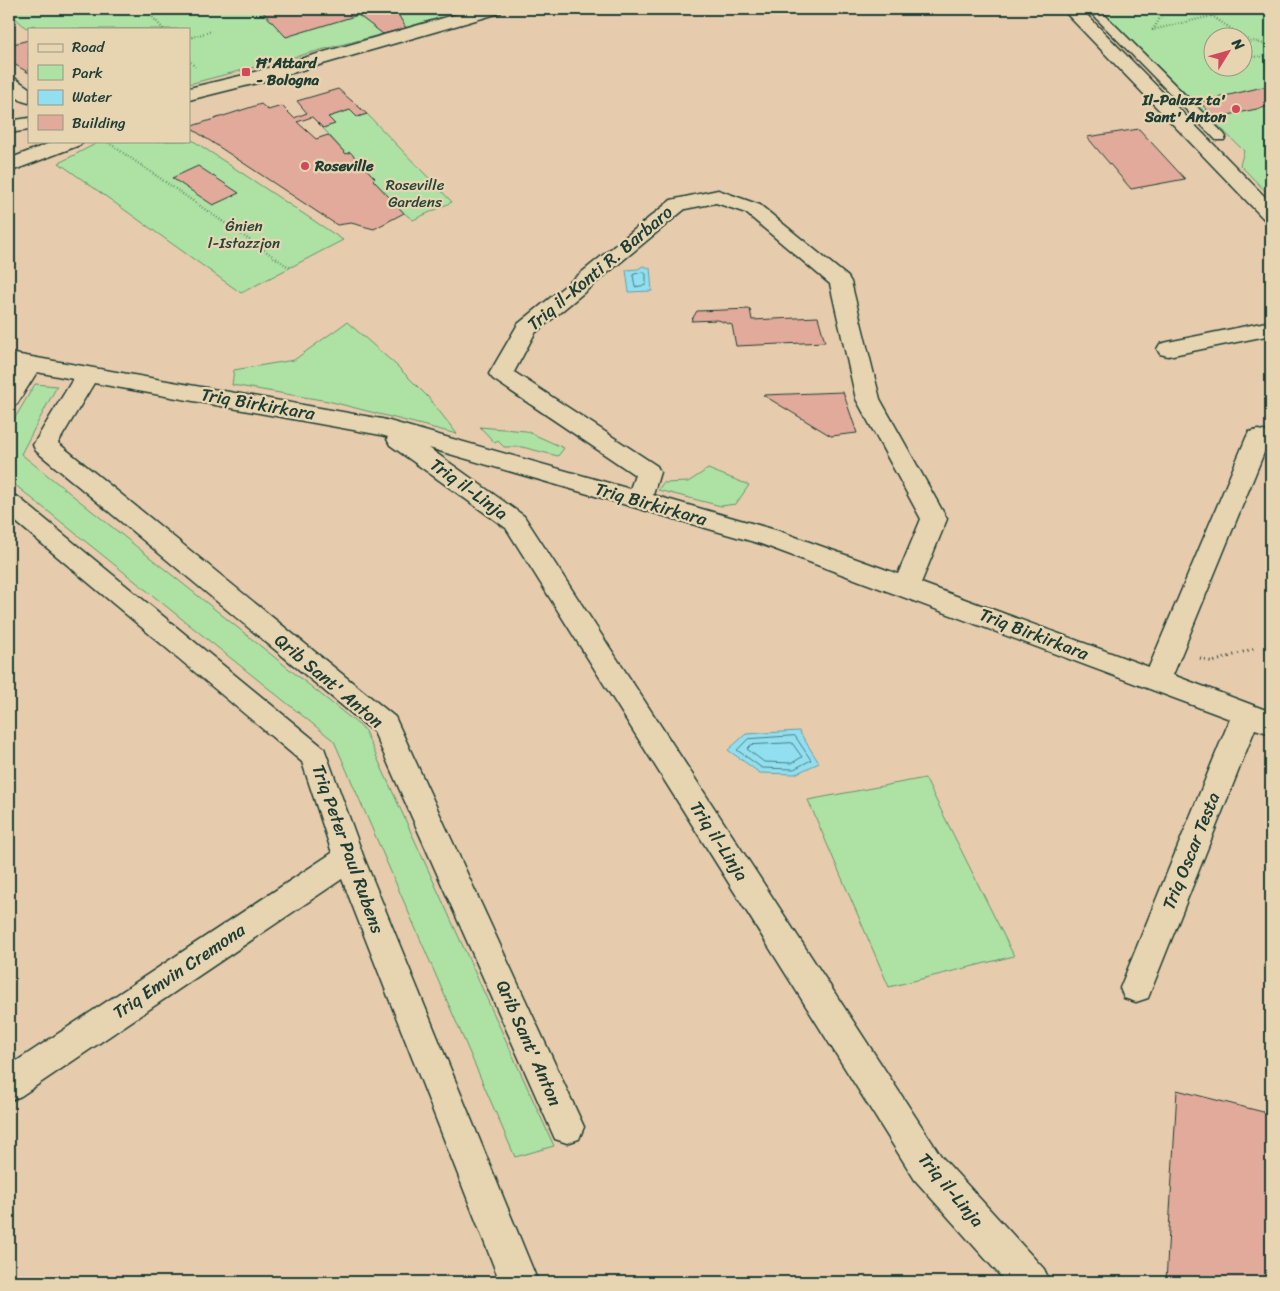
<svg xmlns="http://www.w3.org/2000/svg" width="1280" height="1291" font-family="Sriracha,sans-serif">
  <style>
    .green { fill: #ade2a4; stroke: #66906c; fill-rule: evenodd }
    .water { fill: #91dff0; stroke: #639ea5 }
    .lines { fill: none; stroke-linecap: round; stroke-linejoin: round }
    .shore { stroke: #4d7e7f; stroke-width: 1 }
    .building { fill: #e2aa9b; stroke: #1f3d34 }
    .service-casing { stroke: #1f3d34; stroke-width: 3 }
    .minor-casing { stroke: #1f3d34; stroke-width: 3 }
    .path-far1 { stroke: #1f3d34; stroke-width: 2.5; stroke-dasharray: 0.5 2.5; stroke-linecap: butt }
    .path { stroke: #1f3d34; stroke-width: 3; stroke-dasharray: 1 4; stroke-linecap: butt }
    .service { fill: #e7d5b2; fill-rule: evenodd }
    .minor { fill: #e7d5b2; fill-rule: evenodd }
    .poi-dot { fill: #d1495b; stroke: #e7d5b2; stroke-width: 2 }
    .labels { text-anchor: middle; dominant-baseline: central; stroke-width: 4.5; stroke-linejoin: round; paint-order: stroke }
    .far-poi-label { font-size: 15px; font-weight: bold; fill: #1f3d34; stroke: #e7d5b2; text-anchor: start }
    .far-park-label { font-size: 15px; fill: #26453a; stroke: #e7d5b2 }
    .street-label { font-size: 18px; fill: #1f3d34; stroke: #e7d5b2 }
  </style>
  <rect width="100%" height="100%" fill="#e6ccad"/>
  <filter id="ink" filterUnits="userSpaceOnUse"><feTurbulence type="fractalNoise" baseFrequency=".02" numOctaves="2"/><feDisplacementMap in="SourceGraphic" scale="10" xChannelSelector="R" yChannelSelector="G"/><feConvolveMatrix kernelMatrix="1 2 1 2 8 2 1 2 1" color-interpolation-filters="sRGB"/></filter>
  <g filter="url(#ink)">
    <g class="green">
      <path d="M9,9H470L383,34L189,84V29H38L34,25L26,28L9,12Z"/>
      <path d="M1100,9H1271V197L1240,165L1244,151ZM1212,38H1242V68H1212Z"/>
      <path d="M350,110L357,117L367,114L452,202L413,220L404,213L373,180L375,178L350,153L346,154L323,128L334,124L328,117Z"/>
      <path d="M189,138L343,240L241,293L59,163L101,141H189Z"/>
      <path d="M347,322L396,365L429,398L457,434L328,401L232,385L234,370L294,360Z"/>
      <path d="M35,384L57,386L21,454L364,729L554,1146L515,1157L334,741L9,480V428Z"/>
      <path d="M480,427L526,431L564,448L558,456L522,447H504L498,441L495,443Z"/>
      <path d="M708,469L749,485L736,504L721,506L658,490L663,483L688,482Z"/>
      <path d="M925,778L1014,956L889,987L808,800Z"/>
    </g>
    <g class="water">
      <path d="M643,266L650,268L652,291L629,292L626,270L638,269Z"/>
      <path d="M799,731L819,763L795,774L760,773L728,750L746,734Z"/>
    </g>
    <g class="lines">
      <g class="shore">
        <path d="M643,272L646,274V285L635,287L633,275Z"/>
        <path d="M795,736L811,760L794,769L762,768L737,750L748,739Z"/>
        <path d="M792,743L802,757L792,763L764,762L747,749L751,745Z"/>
      </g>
    </g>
    <g class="building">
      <path d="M260,9H395L406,28L383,34L358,15L286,37Z"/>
      <path d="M29,40V73L9,61V45Z"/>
      <path d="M1271,85V106L1214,118L1200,102Z"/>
      <path d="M338,89L367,114L357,117L350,110L328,117L335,124L323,128L312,117L297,122L316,139L328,135L346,154L350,152L375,178L373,180L404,213L374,229L351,223L337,225L189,127L261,104L268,110L282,106L294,118L307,113L297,101Z"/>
      <path d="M1139,129L1185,179L1131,189L1087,137Z"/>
      <path d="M198,166L239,193L213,205L172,178Z"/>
      <path d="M750,309L752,320L818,317L825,342L736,346L732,325L718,320L691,321L697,311Z"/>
      <path d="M843,392L857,433L831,436L763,395Z"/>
      <path d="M1177,1090L1271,1114V1282H1166Z"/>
    </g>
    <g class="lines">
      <defs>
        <path id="service" d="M1087,9H1099L1224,134L1226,137L1224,140H1216Z"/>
        <g id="minor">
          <path d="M475,9H503L500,13L257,83L189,100V88L244,75Z"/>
          <path d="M1062,9H1081L1271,203V221L1264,219Z"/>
          <path d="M9,77L16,79L29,88V103L22,101L9,92Z"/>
          <path d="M29,118V130L9,133V121Z"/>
          <path d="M55,141H83L80,145L9,172V159Z"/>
          <path d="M718,190L760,205L848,277L851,282L880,399L947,519L921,583L1149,667L1246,438L1249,432L1258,430L1267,432L1270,438L1173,675L1271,712V734L1255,729L1152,988L1148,998L1136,1002L1124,998L1120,988L1230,719L761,544L429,448L524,516L941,1156L1044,1269L1050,1282H1006L915,1180L506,528L390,445L387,439L388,437L381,435L94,383L58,443L395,717L584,1127L579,1139L567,1143L555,1139L374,732L36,451L33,445L73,379L37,372L17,404L9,407V380L16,368L9,367V353L382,419L630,489L635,475L493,379L489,374L518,324L671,200ZM716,203L746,213L830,284L856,399L921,519L898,574L779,531L653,495L660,472L657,466L514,372L535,333L685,209Z"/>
          <path d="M1271,321V335L1168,356L1160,354L1157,349L1160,344L1168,342Z"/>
          <path d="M9,494L18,497L324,748L364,858L538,1282H500L342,879L21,1096L9,1101V1066L332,853L302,762L9,516Z"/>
        </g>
      </defs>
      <use href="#service" class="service-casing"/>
      <use href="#minor" class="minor-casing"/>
      <g class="path-far1">
        <path d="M1202,9L1249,41"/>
        <path d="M151,15L163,29"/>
        <path d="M1152,30L1241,9"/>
        <path d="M1153,30L1165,9"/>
        <path d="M189,38L212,31"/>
        <path d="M1242,44L1255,41L1271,47"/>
        <path d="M1242,51L1253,57L1271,56"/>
        <path d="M189,60L195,67"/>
        <path d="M106,141L290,268"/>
      </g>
      <path class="path" d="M1200,658L1213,662L1255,648"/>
      <use href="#service" class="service"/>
      <use href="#minor" class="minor"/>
    </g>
  </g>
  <g class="poi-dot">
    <rect x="241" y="67" width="10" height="10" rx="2.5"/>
    <circle cx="1236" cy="109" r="5"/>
    <circle cx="305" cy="166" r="5"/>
  </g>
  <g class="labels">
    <g class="far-poi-label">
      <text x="256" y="63">Ħ'Attard<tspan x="256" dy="17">- Bologna</tspan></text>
      <text x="1226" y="100" text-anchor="end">Il-Palazz ta'<tspan x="1226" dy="17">Sant' Anton</tspan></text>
      <text x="315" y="166">Roseville</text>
    </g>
    <g class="far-park-label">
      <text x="415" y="185">Roseville<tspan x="415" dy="17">Gardens</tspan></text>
      <text x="244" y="226">Ġnien<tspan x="244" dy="17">l-Istazzjon</tspan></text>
    </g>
    <g class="street-label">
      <text transform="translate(600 268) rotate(-40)">Triq il-Konti R. Barbaro</text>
      <text transform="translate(258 404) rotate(10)">Triq Birkirkara</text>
      <text transform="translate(469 489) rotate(36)">Triq il-Linja</text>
      <text transform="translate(651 504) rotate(16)">Triq Birkirkara</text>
      <text transform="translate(1034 634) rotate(21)">Triq Birkirkara</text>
      <text transform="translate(329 681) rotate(40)">Qrib Sant' Anton</text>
      <text transform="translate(719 841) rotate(57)">Triq il-Linja</text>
      <text transform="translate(348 849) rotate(70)">Triq Peter Paul Rubens</text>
      <text transform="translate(1191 851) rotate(-68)">Triq Oscar Testa</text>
      <text transform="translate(179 971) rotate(-34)">Triq Emvin Cremona</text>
      <text transform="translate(529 1043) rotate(66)">Qrib Sant' Anton</text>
      <text transform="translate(951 1190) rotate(50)">Triq il-Linja</text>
    </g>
  </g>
  <rect width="1280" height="1291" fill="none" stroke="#e7d5b2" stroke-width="30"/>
  <rect x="15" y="15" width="1250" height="1261" fill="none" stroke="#1f3d34" stroke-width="2" filter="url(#ink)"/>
  <rect x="28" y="28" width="162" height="115" fill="#e7d5b2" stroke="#979880"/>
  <rect x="38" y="44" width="25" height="8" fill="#e7d5b2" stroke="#979880"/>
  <text x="72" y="52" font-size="15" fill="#1f3d34">Road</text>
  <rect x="38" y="65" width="25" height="15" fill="#ade2a4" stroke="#979880"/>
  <text x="72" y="78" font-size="15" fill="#1f3d34">Park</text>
  <rect x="38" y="90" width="25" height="15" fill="#91dff0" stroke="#979880"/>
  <text x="72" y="102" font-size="15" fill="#1f3d34">Water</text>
  <rect x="38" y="115" width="25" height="15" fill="#e2aa9b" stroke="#979880"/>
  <text x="72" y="128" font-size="15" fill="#1f3d34">Building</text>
  <g transform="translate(1228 52) rotate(53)"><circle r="24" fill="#e7d5b2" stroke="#979880"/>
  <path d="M0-4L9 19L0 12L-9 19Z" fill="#d1495b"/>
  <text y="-8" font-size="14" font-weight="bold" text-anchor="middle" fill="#1f3d34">N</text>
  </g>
</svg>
